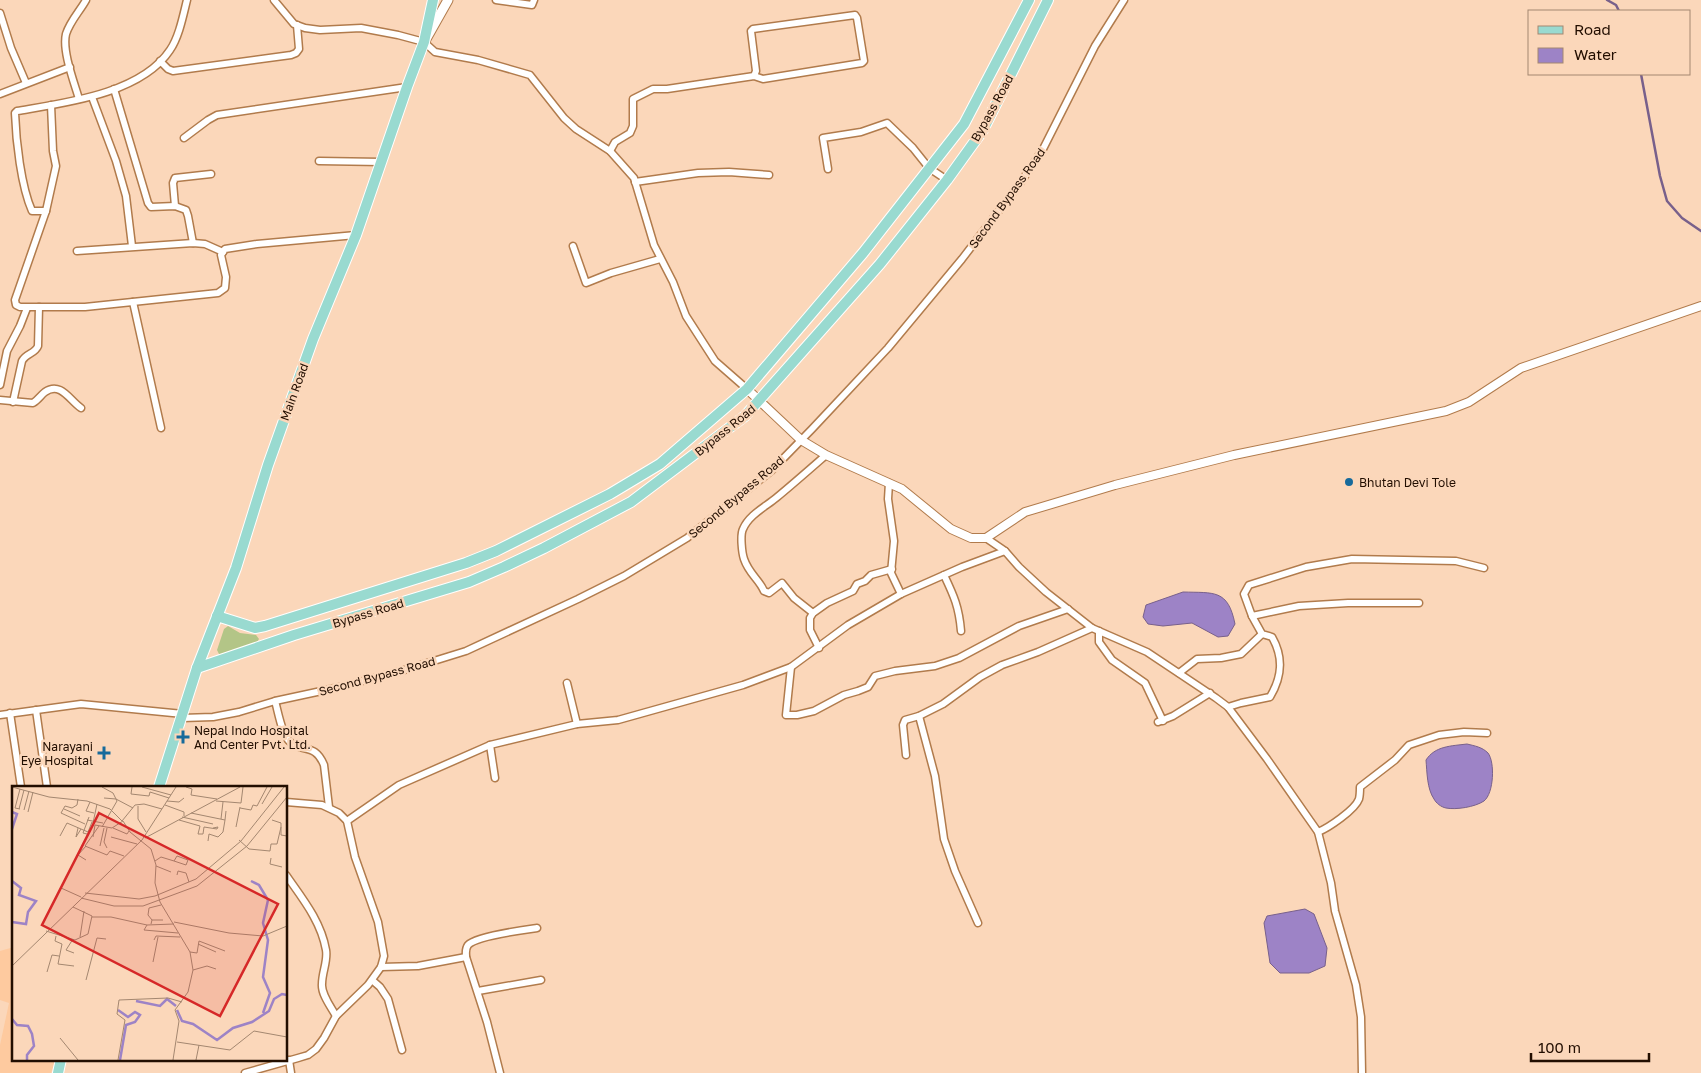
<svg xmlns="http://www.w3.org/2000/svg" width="1701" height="1073" font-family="'Golos Text',sans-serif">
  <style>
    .built { fill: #feca9f }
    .green { fill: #b3c587 }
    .water { fill: #9d83c6; stroke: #78608b }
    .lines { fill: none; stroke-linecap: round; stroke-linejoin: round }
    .stream { stroke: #78608b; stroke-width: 2.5 }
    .minor-casing { stroke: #b17b4c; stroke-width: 9 }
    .tertiary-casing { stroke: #b17b4c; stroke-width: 10 }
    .secondary-casing { stroke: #b17b4c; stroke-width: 11 }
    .primary-casing { stroke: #fff; stroke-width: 12 }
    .minor { stroke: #fff; stroke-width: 6 }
    .tertiary { stroke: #fff; stroke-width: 8 }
    .secondary { stroke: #fff; stroke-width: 9 }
    .primary { stroke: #99dad0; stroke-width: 10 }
    .poi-dot { fill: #176a9b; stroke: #fbd7ba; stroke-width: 2 }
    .labels { text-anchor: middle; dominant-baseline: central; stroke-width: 5; stroke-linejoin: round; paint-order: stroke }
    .street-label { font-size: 12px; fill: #220e00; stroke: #fbd7ba }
    .poi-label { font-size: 12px; fill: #220e00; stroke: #fbd7ba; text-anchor: start }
    .inset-river { fill: none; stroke: #9d83c6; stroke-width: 2.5 }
    .inset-road { fill: none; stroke: #a48770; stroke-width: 1 }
    .view { fill: #d62828; fill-opacity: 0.15; stroke: #d62828; stroke-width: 2.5 }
    .inset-edge { fill: none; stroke: #220e00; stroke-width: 2.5 }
  </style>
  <rect width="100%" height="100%" fill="#fbd7ba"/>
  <path class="built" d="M14,947V1059H56L51,1073H0V1045L9,1003L0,1000V951Z"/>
  <path class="green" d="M228,626L240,633L256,635L259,639L257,642L224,654H219L217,650L224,629Z"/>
  <g class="water">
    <path d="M1183,592C1214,593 1228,589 1235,624L1228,636L1218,637L1192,623L1163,626L1148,624L1143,617L1146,605Z"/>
    <path d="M1467,744C1475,746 1482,747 1488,753C1495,762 1494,793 1484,801C1475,807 1456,810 1446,808C1441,807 1436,803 1434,799C1427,789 1427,772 1426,760C1435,746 1451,746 1467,744Z"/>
    <path d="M1305,909L1314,914L1327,948L1325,966L1309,973H1280L1270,963L1264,923L1267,916Z"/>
  </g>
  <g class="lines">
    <g class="stream">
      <path d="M1607,0L1616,5L1619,11"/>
      <path d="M1641,74L1660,176L1667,201L1682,218L1701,231"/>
    </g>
    <defs>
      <g id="minor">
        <path d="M274,0L294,24L305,28L320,30L361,28L398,35L424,42L435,52L478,60L530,75L564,118L576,129L610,151L634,178L654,245L673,282L686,316L715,361L747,389"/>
        <path d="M496,0L532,5L534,0"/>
        <path d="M0,13L11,48L26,83"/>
        <path d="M160,61L168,69L173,71L291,55L296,53L299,49L297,25"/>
        <path d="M114,89L148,203L151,207L175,206L186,210L188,216L193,243"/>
        <path d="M0,94L70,67"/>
        <path d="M92,97L116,161L126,196L132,246"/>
        <path d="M79,99C74,82 62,51 66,34C70,21 80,11 86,0"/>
        <path d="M51,105L53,151L56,166L46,211L15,300L16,305L20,307H85L218,293L225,288L226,277L221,255L225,249L257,244L356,235"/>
        <path d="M184,138L208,120L217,115L407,87"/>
        <path d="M610,151L615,142L630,133L633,126V99L653,89H667L754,76L756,71L751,31L753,29L855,15L857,18L864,61L862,63L763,79L754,76"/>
        <path d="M319,161L382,162"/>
        <path d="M828,169L823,138L861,132L887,123L913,148L929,168L947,180"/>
        <path d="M635,182L698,173L729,172L769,175"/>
        <path d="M175,206L173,183L175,178L211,174"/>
        <path d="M46,211H32C21,186 16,141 15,113L17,111C64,103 141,94 170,50C179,37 183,16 187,0"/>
        <path d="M573,246L586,283L611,273L660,259"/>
        <path d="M77,251L193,243L205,244L223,252"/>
        <path d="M133,302L161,428"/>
        <path d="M0,385L7,351L20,326L27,308"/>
        <path d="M0,400L33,403C38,400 41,395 45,392C61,381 70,401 81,408"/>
        <path d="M13,402L22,361C26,353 35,354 38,346L39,307"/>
        <path d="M889,483L888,499L894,541L891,573L901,594"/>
        <path d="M986,538L1005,551L1019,567L1046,592L1092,628L1147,652L1216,698L1228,707L1267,759L1318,832L1331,883L1335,911L1356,985L1361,1017L1362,1073"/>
        <path d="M944,575C954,596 959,607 961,631"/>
        <path d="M813,613L794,598L782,583L769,593L764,591C759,579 749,574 744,559C742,553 740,535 743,529C749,515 765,507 776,498C793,484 810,469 826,455"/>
        <path d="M1252,616L1299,606L1348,603H1419"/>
        <path d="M1099,631V642L1112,660L1145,683L1163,721"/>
        <path d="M819,648L810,630V618L813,613L827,603L853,591L857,584L865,581L871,575L892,569"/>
        <path d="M791,667L786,715H797L814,711L844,695L858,691L868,687L875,676L895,671L935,666L959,658L1019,626L1068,609"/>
        <path d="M1179,673L1197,659L1221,658L1241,654L1262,634"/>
        <path d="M567,683L577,724"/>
        <path d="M275,701C278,711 282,736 290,742C303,753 315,743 324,765L329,807"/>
        <path d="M1228,707L1241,703L1270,697C1282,677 1284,658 1272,637L1262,634L1252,616L1244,594L1249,585L1306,567L1352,559L1456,561L1484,568"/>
        <path d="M36,710L47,787"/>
        <path d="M10,713L21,787"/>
        <path d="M0,715L81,704L183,714"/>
        <path d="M919,716L935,776L944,839L955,871L978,923"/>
        <path d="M182,718L213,717L239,712L275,701L340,687L408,669L466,651L578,599L624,576L687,538L771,471L812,429L888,348L962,259L1021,182L1043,149L1095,46L1124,0"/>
        <path d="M1158,722L1173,716L1210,693"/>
        <path d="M490,745L495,778"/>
        <path d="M906,755L903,725L905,720L919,716L943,704L980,677L1002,665L1038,652L1092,628"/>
        <path d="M347,821L399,785L490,745L577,724L618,720L743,685L791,667L848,625L901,594L962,567L1005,551"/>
        <path d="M1318,832C1328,828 1355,810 1359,799C1360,795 1360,791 1360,787L1395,760L1409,745L1439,735L1464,732L1487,733"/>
        <path d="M286,875C302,898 321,921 326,950C328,961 322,972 322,984C321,994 331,1007 336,1016"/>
        <path d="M381,967L418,966L466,957"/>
        <path d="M372,980L380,987L388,999L402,1050"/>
        <path d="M478,991L541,980"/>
        <path d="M289,1060L291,1073"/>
        <path d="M245,1073L298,1058L308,1055L316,1049L324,1038L336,1016L368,985L381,967L384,956L378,922L355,857L347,821L339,813L322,805L286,802"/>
        <path d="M500,1073L487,1022L466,957C466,952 465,949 468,945C476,936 523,930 537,928"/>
      </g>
      <path id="tertiary" d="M747,389L801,440L826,455L902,489L951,529L971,538H986L1025,512L1115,485L1234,455L1446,411L1469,402L1521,368L1701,306"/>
      <path id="secondary" d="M426,39L448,0"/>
      <g id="primary">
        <path d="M217,616L255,628L265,626L466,563L496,551L610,494L660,464L747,389L863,253L964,124L1029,0"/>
        <path d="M197,668L294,635L469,582L504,567L544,548L631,502L745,416L880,264L947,180L983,130L1048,0"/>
        <path d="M159,787L197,668L236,568L268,465L313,339L356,235L407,87L424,42L433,0"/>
        <path d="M58,1073L61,1059"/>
      </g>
    </defs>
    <use href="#minor" class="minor-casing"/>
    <use href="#tertiary" class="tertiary-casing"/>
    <use href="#secondary" class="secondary-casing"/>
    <use href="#primary" class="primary-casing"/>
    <use href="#minor" class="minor"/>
    <use href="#tertiary" class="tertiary"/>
    <use href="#secondary" class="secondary"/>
    <use href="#primary" class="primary"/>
  </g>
  <g class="poi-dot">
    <circle cx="1349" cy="482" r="5"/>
    <path d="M180.5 729.5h5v5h5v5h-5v5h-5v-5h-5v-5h5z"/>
    <path d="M101.5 745.5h5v5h5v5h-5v5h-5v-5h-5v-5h5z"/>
  </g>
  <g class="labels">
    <g class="street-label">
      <text transform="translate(992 108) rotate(-61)">Bypass Road</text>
      <text transform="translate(1007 198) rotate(-54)">Second Bypass Road</text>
      <text transform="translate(294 392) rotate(-70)">Main Road</text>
      <text transform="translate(725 430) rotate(-39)">Bypass Road</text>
      <text transform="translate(736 497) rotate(-40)">Second Bypass Road</text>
      <text transform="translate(368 613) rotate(-17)">Bypass Road</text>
      <text transform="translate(377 676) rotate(-15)">Second Bypass Road</text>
    </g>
    <g class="poi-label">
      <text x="1359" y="482">Bhutan Devi Tole</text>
      <text x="194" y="730">Nepal Indo Hospital<tspan x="194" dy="14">And Center Pvt. Ltd.</tspan></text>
      <text x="93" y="746" text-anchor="end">Narayani<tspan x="93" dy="14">Eye Hospital</tspan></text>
    </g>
  </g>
  <g transform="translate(12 786)">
    <rect width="275" height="275" fill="#fbd7ba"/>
    <path class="inset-river" d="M0,26L5,28L0,43M0,95L9,102L7,109L24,115L16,126L14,138L0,136M239,95L247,99L256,114L251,137L256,154L251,191L258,207L251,227M124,215L148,220L155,213L164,220M106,224L116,231L123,226L128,229L123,236L114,239L108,274M165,224L170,235L181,238L205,254L221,242L240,236L257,225L262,213L270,208L275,209M0,233L5,239L16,240L20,248L22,260L15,269V274"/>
    <path class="inset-road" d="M0,1L37,11L75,15L98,23L110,35L123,19L132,18L150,23M90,1L101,7L105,15L90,41M120,1L119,8L137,10L138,6L157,12M130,1L159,9M174,1L180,3L179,9L205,13M8,3L3,22L8,23M92,12L104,13L121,22M66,13L65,19L60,22L53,20L49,27L73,38M155,15L167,16L172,12M204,15L229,17L231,1M78,16L74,25L82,27M250,18L260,1M153,19L172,26V30M126,20V33L134,46M228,22L239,24L241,19L245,20L255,1M7,23L12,4M52,23L68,30M12,24L17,5M16,26L21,6M179,27L213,34L214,25M170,31L201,38M209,33L211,16M75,34L91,37M167,34L188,40L186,48H191L192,41L205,43L206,41L201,42M260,34L269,37V49L275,50M81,37L85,18M87,40L73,60L95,69L98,65L112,70M224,41L228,21M66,42L64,51L69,43M95,42L92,56L95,62M101,42L115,48L117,45M75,48L71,47L77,31M48,50L55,37L76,46L80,36M81,51L83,39L100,42L111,35L118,46L139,63L144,79L143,97L148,116L178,166L181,184L176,206L163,224L167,235L161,274M99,51L125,58M133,52L228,1M227,54L237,63L258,65L259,58H265L269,41M196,55L197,48L206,51L211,46L213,34M74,60L66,69L74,74M88,60L92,42M259,72L258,78L270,81M143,75L149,71L162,75L165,70L176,74L174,79L162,75M144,80L159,86M165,89L166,85L174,87L177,96M49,102L69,111M73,107L127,113L143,110L184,93L229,55L272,1M69,112L102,120H131L185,100L235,60L275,11M80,131H99L135,139L162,138M140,134L136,129L137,122L149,119M162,136L217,147L251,150L275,140M139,138L140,134H151M135,139L132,144L166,147M34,145L63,154L76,148L80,130L61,121M44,150L43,155L50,158L46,178L62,180M68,151L72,125M61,153L54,164L62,167M142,154L144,150L168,151M186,158L204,166M178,166L185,167L187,155L213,165M141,176L146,151M0,180L130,54L164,1M181,184L195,180L204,183M35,186L40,169L47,170M74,194L85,152L94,153M48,252L66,274M165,256L218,264L242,245L275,251M106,274L113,234L105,228L107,214L156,212L170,216M184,274L187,259"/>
    <path class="view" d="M87,27L266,118L208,230L30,139Z"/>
    <rect width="275" height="275" class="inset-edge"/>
  </g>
  <rect x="1528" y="10" width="162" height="65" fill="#fbd7ba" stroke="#a48770"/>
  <rect x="1538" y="26" width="25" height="8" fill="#99dad0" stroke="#a48770"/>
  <text x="1574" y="35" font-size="15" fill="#220e00">Road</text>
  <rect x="1538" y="48" width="25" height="15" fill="#9d83c6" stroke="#a48770"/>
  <text x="1574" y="60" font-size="15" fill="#220e00">Water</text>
  <path d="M1531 1053v8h118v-8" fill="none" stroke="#220e00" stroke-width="2.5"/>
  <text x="1538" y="1053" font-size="15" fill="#220e00" stroke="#fbd7ba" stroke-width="4" paint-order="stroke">100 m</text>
</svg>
